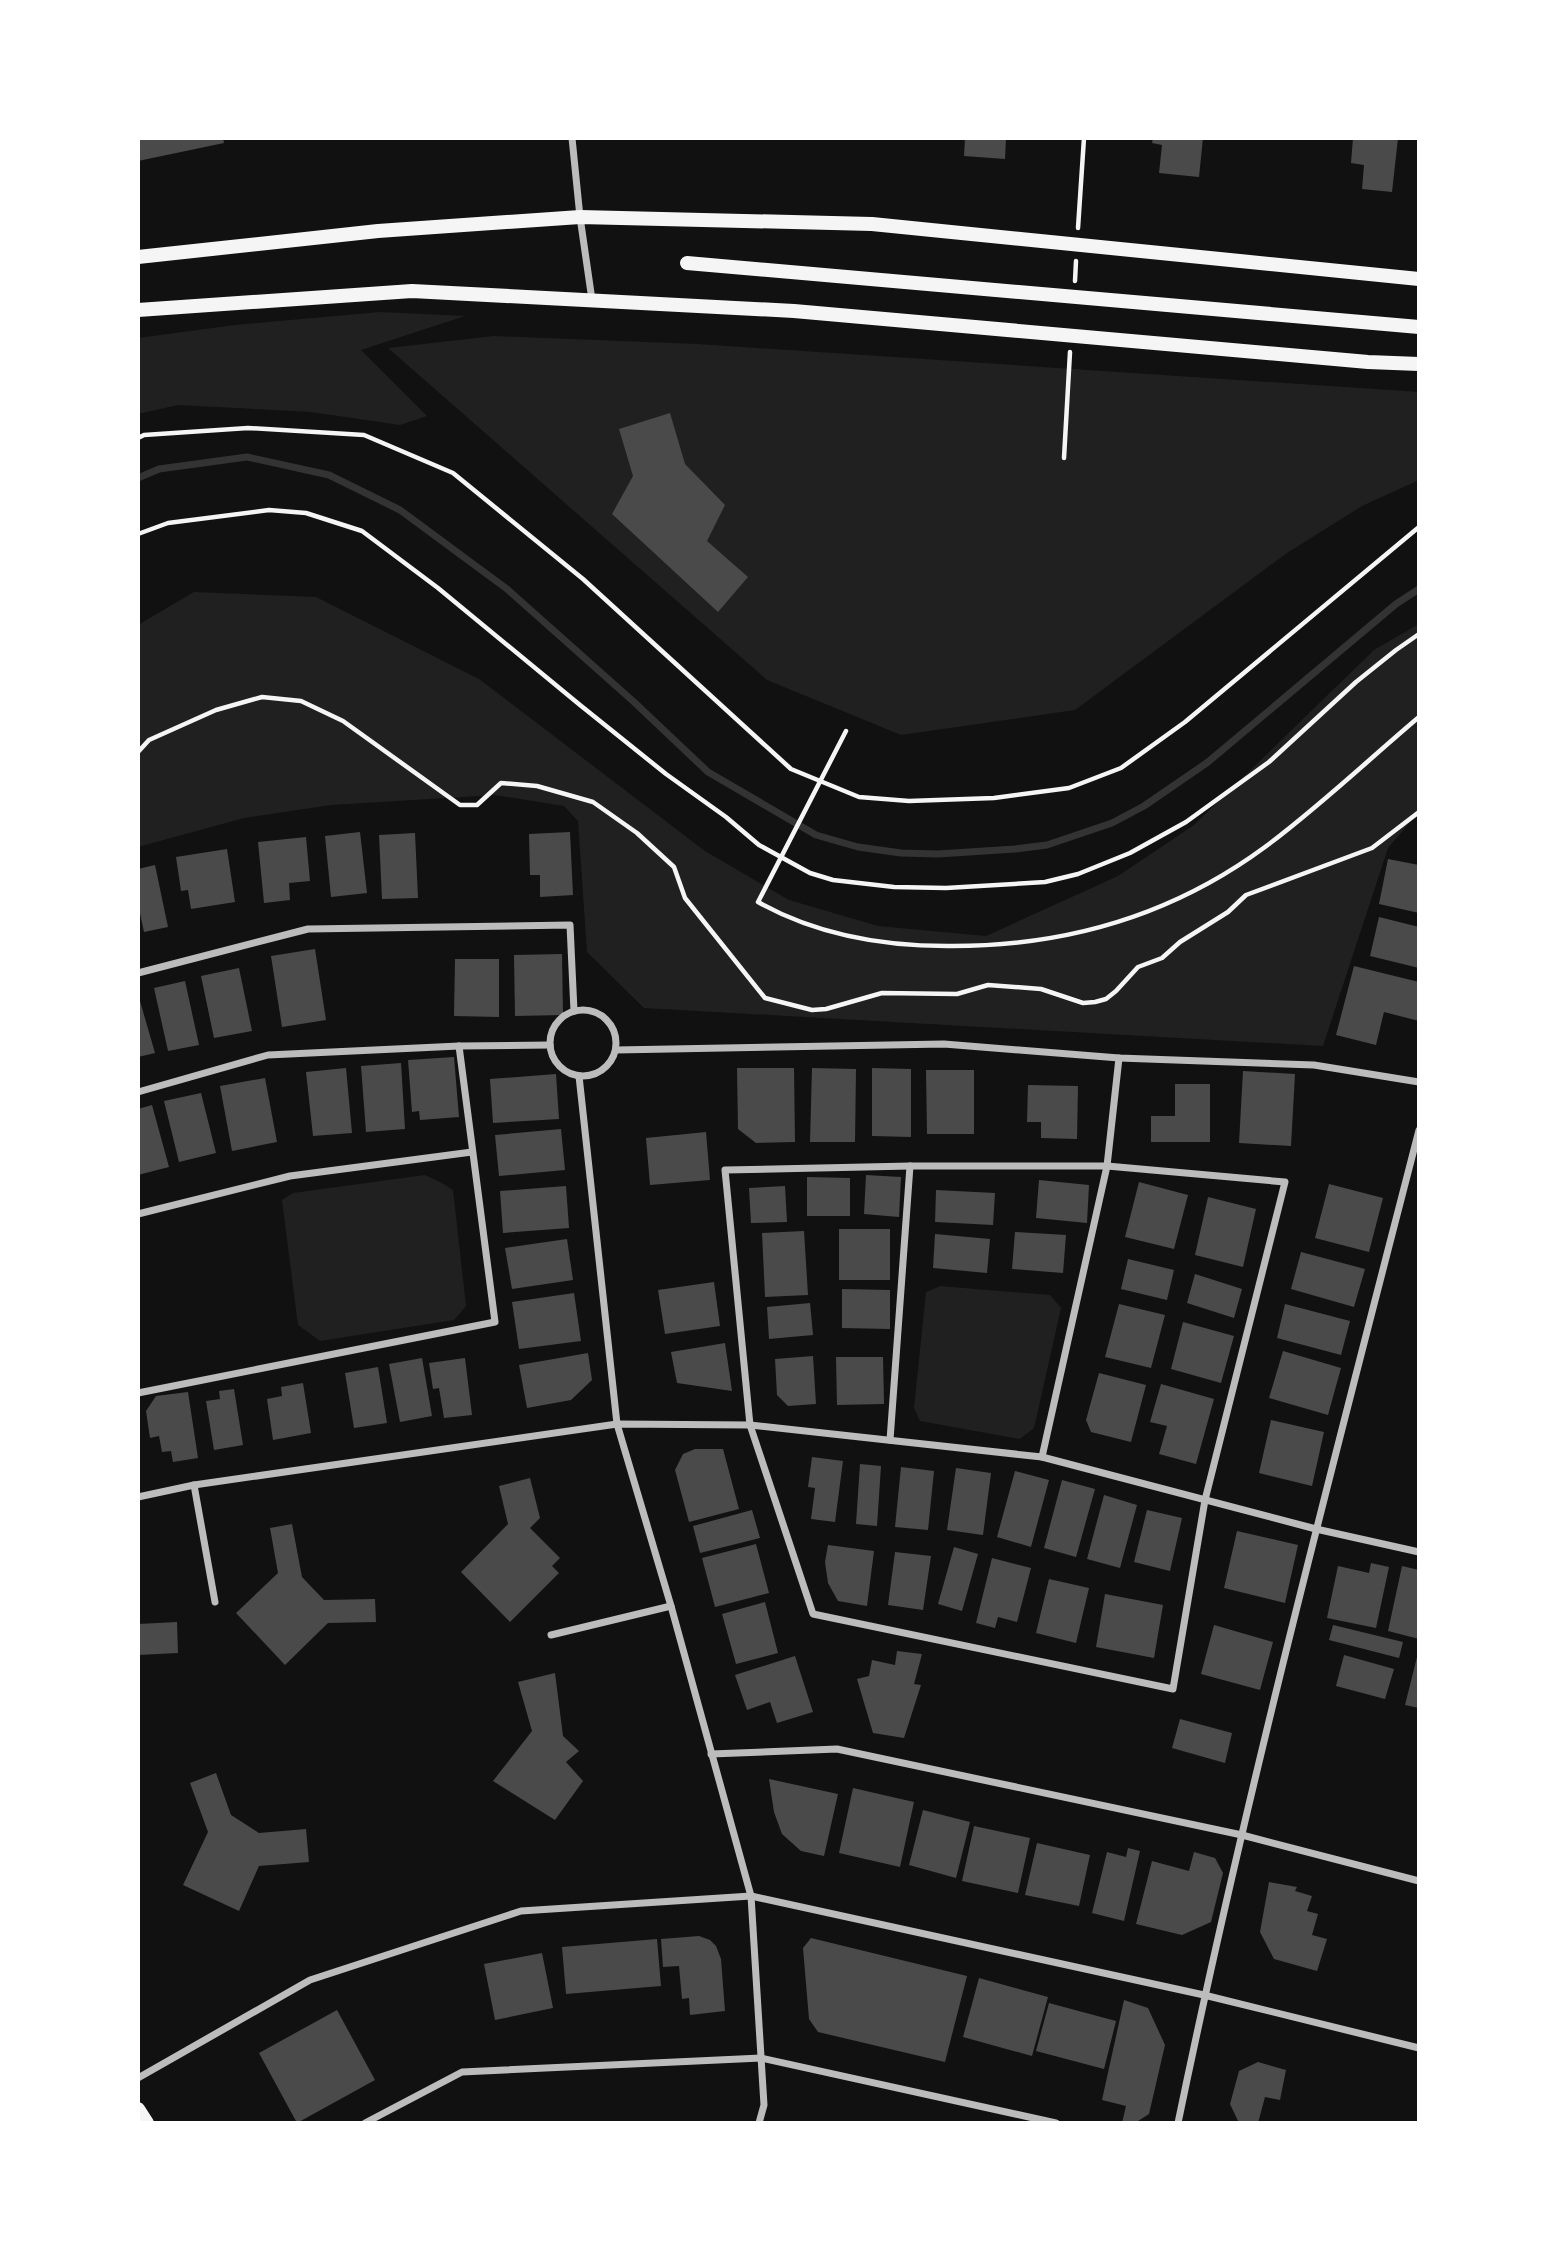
<svg xmlns="http://www.w3.org/2000/svg" width="1557" height="2261" font-family="'Open Sans',sans-serif">
  <style>
    .green { fill: #202020 }
    .lines { fill: none; stroke-linecap: round; stroke-linejoin: round }
    .stream { stroke: #333; stroke-width: 7 }
    .building { fill: #4a4a4a }
    .path { stroke: #f5f5f5; stroke-width: 4.5 }
    .minor { stroke: #bcbcbc; stroke-width: 7 }
    .secondary { stroke: #f5f5f5; stroke-width: 14 }
  </style>
  <rect width="100%" height="100%" fill="#111"/>
  <g class="green">
    <path d="M380,312L465,316L361,350L427,416L400,425L311,412L178,405L138,414V338L235,325Z"/>
    <path d="M494,336L697,344L1419,392V480L1362,506L1287,553L1075,710L901,735L767,680L388,348Z"/>
    <path d="M194,592L316,597L479,679L705,851L789,900L878,926L986,936L1118,876L1194,825L1374,650L1419,624V812L1388,848L1323,1046L644,1008L587,952L578,821L564,806L495,795L331,805L244,818L138,847V625Z"/>
    <path d="M425,1175L440,1182L453,1190L466,1306L454,1320L320,1341L298,1325L282,1200L293,1193Z"/>
    <path d="M940,1286L1050,1295L1061,1308L1034,1428L1020,1439L920,1421L914,1408L926,1292Z"/>
  </g>
  <g class="lines">
    <path class="stream" d="M138,478L159,469L247,457L329,475L400,510L507,589L634,702L708,772L816,835L858,847L901,853L938,854L1015,849L1047,845L1112,823L1144,806L1208,762L1396,604L1419,589"/>
  </g>
  <g class="building">
    <path d="M138,138H223L224,143L138,161Z"/>
    <path d="M965,138H1006L1005,159L964,156Z"/>
    <path d="M1153,138H1203L1199,177L1159,173L1162,145L1152,143Z"/>
    <path d="M1353,138H1398L1392,192L1362,189L1364,165L1351,163Z"/>
    <path d="M670,413L685,464L725,505L707,541L748,577L718,612L612,514L633,476L619,429Z"/>
    <path d="M360,832L367,893L331,897L325,836Z"/>
    <path d="M570,832L573,895L540,897V875H530L529,834Z"/>
    <path d="M415,833L418,898L382,899L379,835Z"/>
    <path d="M306,837L310,881L289,883L290,900L264,903L258,842Z"/>
    <path d="M227,849L235,902L191,909L188,890L181,891L176,857Z"/>
    <path d="M1388,859L1419,865V913L1379,904Z"/>
    <path d="M155,865L168,927L144,932L138,904V869Z"/>
    <path d="M1379,917L1419,927V968L1370,956Z"/>
    <path d="M315,949L326,1020L282,1027L271,956Z"/>
    <path d="M562,954L563,1015L515,1016L514,955Z"/>
    <path d="M455,959H499V1017L454,1016Z"/>
    <path d="M1354,966L1419,982V1021L1384,1012L1376,1045L1336,1035Z"/>
    <path d="M239,968L252,1031L214,1038L201,976Z"/>
    <path d="M185,981L199,1045L168,1051L154,988Z"/>
    <path d="M138,994L155,1053L138,1057Z"/>
    <path d="M454,1057L459,1117L420,1120L419,1111L412,1112L408,1060Z"/>
    <path d="M401,1063L405,1129L366,1132L361,1066Z"/>
    <path d="M346,1068L352,1133L313,1136L306,1072Z"/>
    <path d="M737,1068H794L795,1142L756,1143L738,1129Z"/>
    <path d="M812,1068L856,1069L855,1142H810Z"/>
    <path d="M872,1068L911,1069V1137L872,1136Z"/>
    <path d="M926,1070H974V1134H927Z"/>
    <path d="M1243,1071L1295,1074L1291,1146L1239,1143Z"/>
    <path d="M556,1074L559,1119L493,1123L490,1079Z"/>
    <path d="M265,1078L277,1142L232,1151L220,1086Z"/>
    <path d="M1175,1084H1210V1142H1151V1116H1175Z"/>
    <path d="M1028,1085L1078,1086L1077,1139L1041,1138V1122H1027Z"/>
    <path d="M201,1093L216,1153L179,1162L164,1101Z"/>
    <path d="M152,1105L169,1167L138,1175V1109Z"/>
    <path d="M561,1129L565,1170L499,1176L495,1135Z"/>
    <path d="M706,1132L710,1180L650,1185L646,1138Z"/>
    <path d="M866,1175L901,1177L899,1217L864,1214Z"/>
    <path d="M807,1177L850,1178V1216H807Z"/>
    <path d="M1039,1180L1089,1185L1087,1223L1036,1218Z"/>
    <path d="M1139,1182L1188,1195L1174,1249L1125,1237Z"/>
    <path d="M1329,1184L1383,1198L1369,1252L1315,1238Z"/>
    <path d="M566,1186L569,1228L503,1233L500,1191Z"/>
    <path d="M785,1186L787,1222L751,1223L749,1188Z"/>
    <path d="M936,1190L995,1193L993,1225L935,1222Z"/>
    <path d="M1208,1197L1256,1209L1243,1267L1195,1255Z"/>
    <rect x="839" y="1229" width="51" height="51"/>
    <path d="M804,1231L808,1295L765,1297L762,1233Z"/>
    <path d="M1015,1232L1066,1235L1063,1273L1012,1269Z"/>
    <path d="M935,1234L990,1239L987,1273L933,1268Z"/>
    <path d="M567,1239L573,1280L512,1289L505,1248Z"/>
    <path d="M1301,1252L1365,1269L1354,1307L1291,1289Z"/>
    <path d="M1128,1259L1174,1270L1167,1300L1121,1289Z"/>
    <path d="M1195,1274L1242,1289L1234,1318L1187,1303Z"/>
    <path d="M714,1282L720,1326L665,1334L658,1290Z"/>
    <path d="M842,1289L890,1290V1329L842,1328Z"/>
    <path d="M574,1293L581,1341L519,1349L512,1302Z"/>
    <path d="M810,1303L813,1335L769,1339L767,1307Z"/>
    <path d="M1119,1304L1165,1315L1151,1368L1105,1357Z"/>
    <path d="M1285,1304L1350,1321L1341,1355L1277,1338Z"/>
    <path d="M1183,1322L1234,1336L1221,1383L1171,1369Z"/>
    <path d="M725,1343L732,1391L677,1383L671,1352Z"/>
    <path d="M1283,1351L1341,1368L1328,1415L1269,1398Z"/>
    <path d="M588,1353L592,1380L571,1400L527,1408L519,1365Z"/>
    <path d="M813,1356L816,1404L788,1406L777,1395L775,1359Z"/>
    <path d="M836,1357H883L884,1404L837,1405Z"/>
    <path d="M422,1358L432,1416L400,1422L389,1364Z"/>
    <path d="M465,1358L472,1415L444,1418L439,1388L433,1389L429,1363Z"/>
    <path d="M378,1367L387,1423L354,1428L345,1373Z"/>
    <path d="M1099,1373L1146,1385L1131,1442L1091,1432L1086,1420Z"/>
    <path d="M303,1383L311,1433L273,1440L267,1399L282,1396L281,1387Z"/>
    <path d="M1161,1384L1214,1399L1196,1464L1159,1454L1167,1426L1150,1422Z"/>
    <path d="M234,1389L243,1445L214,1450L206,1401L220,1399L219,1391Z"/>
    <path d="M188,1392L198,1458L173,1462L171,1451L162,1452L159,1436L150,1438L146,1411L156,1396Z"/>
    <path d="M1271,1420L1324,1432L1312,1486L1259,1473Z"/>
    <path d="M695,1449H723L739,1509L689,1522L675,1470L683,1454Z"/>
    <path d="M812,1457L843,1461L835,1522L811,1519L815,1488L808,1487Z"/>
    <path d="M860,1464L881,1466L877,1526L856,1524Z"/>
    <path d="M901,1467L934,1471L928,1530L895,1527Z"/>
    <path d="M956,1468L991,1473L983,1535L947,1530Z"/>
    <path d="M1015,1471L1049,1480L1031,1547L997,1537Z"/>
    <path d="M530,1478L540,1518L530,1528L560,1558L552,1566L559,1573L510,1622L461,1572L508,1524L499,1486Z"/>
    <path d="M1062,1480L1095,1489L1076,1557L1044,1548Z"/>
    <path d="M1104,1495L1137,1505L1120,1568L1087,1559Z"/>
    <path d="M752,1510L760,1538L700,1553L693,1526Z"/>
    <path d="M1147,1510L1182,1518L1170,1571L1134,1562Z"/>
    <path d="M292,1524L302,1577L324,1600L375,1599L376,1622L328,1623L285,1665L236,1613L278,1573L270,1528Z"/>
    <path d="M1237,1531L1298,1545L1285,1603L1224,1588Z"/>
    <path d="M756,1544L769,1593L715,1607L702,1558Z"/>
    <path d="M828,1545L874,1551L867,1606L838,1601L828,1583L825,1562Z"/>
    <path d="M954,1547L978,1554L962,1611L938,1604Z"/>
    <path d="M895,1552L931,1556L923,1610L888,1605Z"/>
    <path d="M992,1558L1031,1568L1017,1622L998,1617L995,1628L976,1623Z"/>
    <path d="M1371,1563L1389,1567L1376,1628L1327,1618L1338,1566L1369,1573Z"/>
    <path d="M1402,1566L1419,1570V1639L1388,1631Z"/>
    <path d="M1049,1579L1089,1588L1076,1643L1036,1633Z"/>
    <path d="M1105,1594L1163,1605L1154,1658L1096,1647Z"/>
    <path d="M765,1602L778,1653L736,1664L722,1614Z"/>
    <path d="M177,1622L178,1653L138,1655V1624Z"/>
    <path d="M1214,1625L1273,1642L1260,1690L1201,1674Z"/>
    <path d="M1333,1625L1403,1642L1399,1658L1329,1640Z"/>
    <path d="M897,1651L922,1654L914,1684L921,1685L904,1738L873,1733L857,1679L869,1676L872,1660L895,1665Z"/>
    <path d="M1418,1653H1419V1708L1405,1705Z"/>
    <path d="M1344,1655L1394,1669L1385,1699L1336,1686Z"/>
    <path d="M795,1656L813,1712L777,1723L770,1702L747,1710L735,1675Z"/>
    <path d="M555,1673L563,1736L579,1751L566,1762L583,1781L555,1820L493,1781L532,1731L518,1682Z"/>
    <path d="M1180,1719L1232,1733L1225,1763L1172,1748Z"/>
    <path d="M216,1773L231,1815L259,1833L306,1829L309,1862L259,1866L239,1911L183,1885L208,1832L190,1783Z"/>
    <path d="M769,1779L838,1794L824,1856L801,1851L782,1834L774,1812Z"/>
    <path d="M853,1788L914,1802L900,1867L839,1853Z"/>
    <path d="M923,1810L970,1822L956,1878L909,1865Z"/>
    <path d="M974,1826L1030,1838L1018,1893L962,1881Z"/>
    <path d="M1037,1843L1090,1855L1079,1906L1025,1895Z"/>
    <path d="M1128,1848L1140,1851L1124,1921L1092,1913L1107,1852L1126,1857Z"/>
    <path d="M1194,1852L1215,1858L1223,1873L1211,1922L1182,1935L1136,1924L1152,1861L1189,1871Z"/>
    <path d="M1269,1882L1297,1887L1295,1891L1312,1896L1307,1911L1318,1914L1312,1935L1327,1939L1317,1971L1274,1959L1260,1932Z"/>
    <path d="M699,1936L710,1940L716,1946L721,1959L725,2011L690,2015L689,1998L682,1999L679,1966L663,1967L661,1939Z"/>
    <path d="M811,1938L967,1976L945,2062L818,2032L809,2019L803,1948Z"/>
    <path d="M657,1939L661,1986L566,1994L562,1947Z"/>
    <path d="M542,1953L553,2008L495,2020L484,1964Z"/>
    <path d="M979,1978L1048,1997L1032,2056L963,2037Z"/>
    <path d="M1124,2000L1148,2008L1165,2045L1149,2114L1135,2123H1122L1126,2106L1102,2100Z"/>
    <path d="M1049,2003L1116,2021L1104,2069L1036,2051Z"/>
    <path d="M337,2010L375,2080L297,2123L259,2053Z"/>
    <path d="M1258,2062L1286,2070L1280,2100L1265,2097L1258,2123H1239L1230,2104L1239,2071Z"/>
  </g>
  <g class="lines">
    <g class="path">
      <path d="M1078,228L1084,138"/>
      <path d="M1075,281L1076,261"/>
      <path d="M138,438L144,435L248,428L364,435L453,473L583,579L791,769L859,797L909,801L994,798L1069,788L1121,768L1185,722L1419,527"/>
      <path d="M1064,458L1070,352"/>
      <path d="M138,534L168,523L269,510L306,513L362,531L438,588L580,705L666,774L726,817L759,845L810,873L833,880L894,887L946,888L1045,882L1078,874L1130,853L1186,822L1269,762L1356,682L1396,650L1419,634"/>
      <path d="M846,731L758,902C815,934 882,946 947,946C1064,947 1170,917 1265,847C1319,807 1368,760 1419,717"/>
      <path d="M138,752L149,740L216,710L262,697L301,701L343,721L460,805H477L501,783L537,786L593,802L637,833L674,867L685,898L765,998L812,1010L826,1009L882,993L957,994L988,985L1041,989L1083,1003L1095,1002L1106,999L1116,991L1138,967L1162,958L1180,942L1228,912L1246,895L1372,848L1419,812"/>
    </g>
    <g class="minor">
      <path d="M572,138L580,217L592,300"/>
      <path d="M138,973L308,929L570,925L574,1011"/>
      <circle cx="583" cy="1043" r="33"/>
      <path d="M616,1050L944,1044L1119,1058L1314,1065L1419,1082"/>
      <path d="M579,1076L617,1424L671,1606L751,1896L764,2105L759,2123"/>
      <path d="M138,1092L268,1055L459,1046L550,1045"/>
      <path d="M910,1166H1107L1285,1182L1205,1500L1173,1689L813,1614L750,1425L725,1170Z"/>
      <path d="M138,1214L290,1176L472,1152"/>
      <path d="M138,1393L495,1322L459,1046"/>
      <path d="M890,1440L910,1166"/>
      <path d="M1042,1457L1107,1166L1119,1058"/>
      <path d="M194,1485L215,1602"/>
      <path d="M138,1497L194,1485L617,1424L750,1425L1042,1457L1316,1529L1419,1552"/>
      <path d="M551,1635L671,1606"/>
      <path d="M711,1754L837,1749L1242,1835L1419,1881"/>
      <path d="M138,2078L310,1980L521,1911L751,1896L1204,1995L1419,2048"/>
      <path d="M365,2123L462,2072L761,2058L1056,2123"/>
      <path d="M1178,2123C1247,1789 1334,1460 1419,1130"/>
    </g>
    <g class="secondary">
      <path d="M138,257L378,231L580,217L872,224L1419,279"/>
      <path d="M687,263L1419,327"/>
      <path d="M138,310L412,291L794,311L1368,362L1419,364"/>
      <path d="M138,2109L147,2123"/>
    </g>
  </g>
  <rect width="1557" height="2261" fill="none" stroke="#ffffff" stroke-width="280"/>
</svg>
